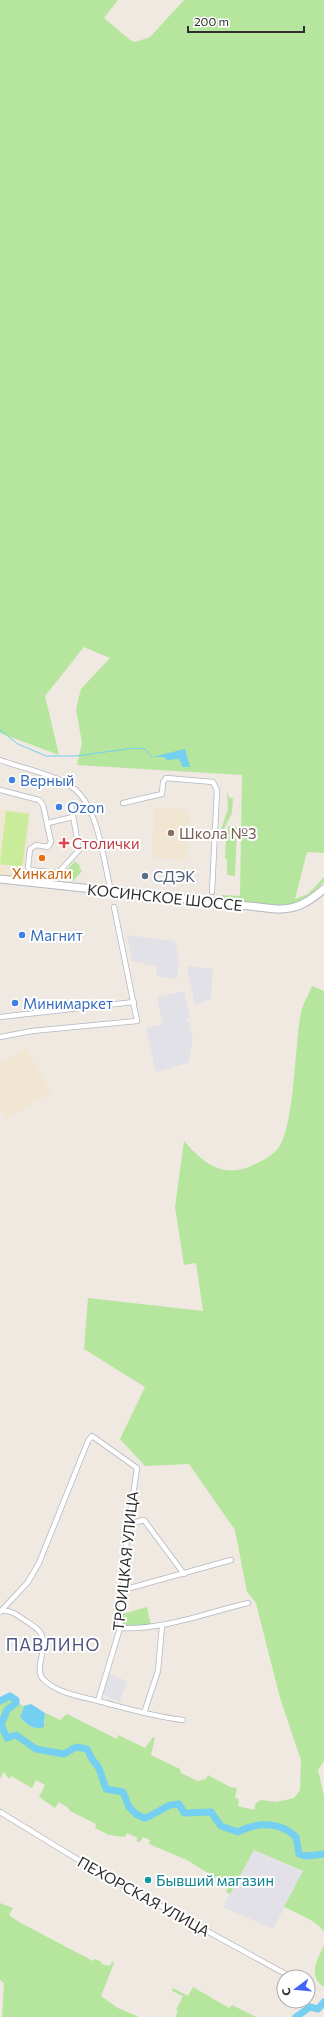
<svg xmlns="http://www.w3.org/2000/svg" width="324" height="2017" font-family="Commissioner,sans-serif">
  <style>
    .industrial { fill: #e3e1e8 }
    .education { fill: #f0e6d1 }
    .green { fill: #b6e59e }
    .pitch { fill: #c9ec9a }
    .water { fill: #75cff0 }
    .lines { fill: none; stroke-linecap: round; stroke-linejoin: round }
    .stream { stroke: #75cff0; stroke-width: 1 }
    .river { stroke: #75cff0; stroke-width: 7 }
    .street-casing { stroke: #b4b7c1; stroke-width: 6 }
    .secondary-casing { stroke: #b4b7c1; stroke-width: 9 }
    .street { stroke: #fff; stroke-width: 4.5 }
    .secondary { stroke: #fff; stroke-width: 7 }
    .shop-dot { fill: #3f7fe0; stroke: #fff; stroke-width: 1.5 }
    .education-dot { fill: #8d6e63; stroke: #fff; stroke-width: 1.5 }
    .health-dot { fill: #e0444e; stroke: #fff; stroke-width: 1.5 }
    .food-dot { fill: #e8710a; stroke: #fff; stroke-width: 1.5 }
    .service-dot { fill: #5c6f8a; stroke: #fff; stroke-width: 1.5 }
    .culture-dot { fill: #0f9aa8; stroke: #fff; stroke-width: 1.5 }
    .labels { text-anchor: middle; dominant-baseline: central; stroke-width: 4; stroke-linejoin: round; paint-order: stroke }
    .shop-label { font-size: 15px; fill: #366cbe; stroke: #fff; text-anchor: start }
    .education-label { font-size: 15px; fill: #785e54; stroke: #fff; text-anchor: start }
    .health-label { font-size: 15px; fill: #be3a42; stroke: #fff; text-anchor: start }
    .food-label { font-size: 15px; fill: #c56008; stroke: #fff }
    .service-label { font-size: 15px; fill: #4e5e75; stroke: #fff; text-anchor: start }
    .street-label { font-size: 15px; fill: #2e2e2e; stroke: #fff }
    .culture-label { font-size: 15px; fill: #0d838f; stroke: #fff; text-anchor: start }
    .quarter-label { font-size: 17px; letter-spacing: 1px; fill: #4d5680; stroke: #fff }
  </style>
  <rect width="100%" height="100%" fill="#efe9e1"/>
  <g class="industrial">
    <path d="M127,935L175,941L179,961L177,979L156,976L157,967L132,961Z"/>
    <path d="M187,966L213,969L211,999L195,1005Z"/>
    <path d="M184,991L190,1018L185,1020L188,1021L193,1039L188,1063L156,1072L146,1028L163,1024L157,997Z"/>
    <path d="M109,1674L127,1681L120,1702L102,1694Z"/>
    <path d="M254,1850L303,1872L273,1929L223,1907Z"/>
  </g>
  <g class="education">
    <path d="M155,807L190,810L187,860L152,857Z"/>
    <path d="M0,809L31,812L23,877L0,874Z"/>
    <path d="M26,1048L51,1092L7,1119L0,1106V1063Z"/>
  </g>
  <g class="green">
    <path d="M0,0H118L104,18L130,40L135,42L150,37L184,0H324V853L307,852L295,899L308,894L324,877V882C318,887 312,894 306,899C284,912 244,902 220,899L221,895L240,896L242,775L77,765L82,743L76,709L81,689L110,658L84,647L45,696L59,755L0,733Z"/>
    <path d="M227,791L229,797L233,799L232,813L224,829H221L228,809Z"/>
    <path d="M228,826L237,827L235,876L227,875V859L225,858L226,837H228Z"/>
    <path d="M75,861L81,867L79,868L82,871L73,881L68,877L70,875L66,871Z"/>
    <path d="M312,986L324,991V1761L318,1770L324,1796V1932C320,1922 294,1912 284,1907L303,1871L254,1850L230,1894L226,1892L229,1886L187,1860L149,1844L150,1840L143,1837L140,1842L136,1841L138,1838L127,1833L125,1837L109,1835L95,1828L96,1824L70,1811L67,1807L59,1802L55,1808L39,1797L45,1785L36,1780L32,1788L11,1776L9,1779L4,1772L0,1779V1703L8,1698L24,1706C17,1720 23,1722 35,1728L45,1723V1713L60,1720L67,1714L117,1739L118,1735L145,1748L153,1737L155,1738L151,1755L180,1769L181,1773L198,1781L206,1779L208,1775L230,1787L237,1788L235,1798L239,1799L238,1806L254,1810L256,1803L261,1800L277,1802L294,1798L300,1790L301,1760L280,1698L256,1603L247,1592L235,1530L189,1464L145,1466L120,1439L145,1387L84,1349L88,1298L203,1311L196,1263L184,1265L175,1207L184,1141C200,1159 218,1177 246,1168C258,1163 271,1158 279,1147C294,1126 295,1047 300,1018C301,1007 308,996 312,986Z"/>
    <path d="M147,1607L151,1626L123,1625V1614Z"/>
    <path d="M0,1903L13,1908L9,1915L19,1922L93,1961L95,1959L102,1962L101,1964L110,1966L112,1962L114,1963L101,1996L118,2008L139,2017H2L4,1983L0,1980Z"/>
    <path d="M324,1945V1987C307,1976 318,1959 324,1945Z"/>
    <path d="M193,1987L229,2008L232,2005L256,2017H175L178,2011L176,2010L183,1996L172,1991L173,1988L188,1996Z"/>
  </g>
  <path class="pitch" d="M6,811L29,814L22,867L0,864Z"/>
  <g class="water">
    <path d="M185,749L190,767H182L181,762L178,759L167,760L164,757H152Z"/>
    <path d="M31,1704L45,1713L44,1727C34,1731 26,1724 20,1717L24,1706Z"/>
  </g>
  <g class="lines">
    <path class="stream" d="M0,730L18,744L46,756H76L134,748L145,749L152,757"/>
    <g class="river">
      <path d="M0,1701L10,1696L16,1700V1703L7,1710L1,1725L7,1738L16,1735L36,1749L64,1754L76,1747L87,1749L92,1759L99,1768L106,1789L123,1792L129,1807L136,1814L144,1818L148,1817L170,1805L179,1804L184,1813L211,1812L221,1826L238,1832C257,1822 280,1821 296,1837L299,1854L307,1856L324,1854"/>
      <path d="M296,2017L310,2007L318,2009L324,2002"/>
    </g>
    <defs>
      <g id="street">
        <path d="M0,760C22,768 53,774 72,787C99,806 103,860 111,891"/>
        <path d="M0,790L39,800L43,805L51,842L48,847L36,845L30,849L28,867L30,870L58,873L79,850L71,804"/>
        <path d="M123,803L162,794L163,782L166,778L213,782L217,790L212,892"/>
        <path d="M48,823L73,817"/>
        <path d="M0,1017L134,1002"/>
        <path d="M0,1037L32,1031L137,1021L114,907"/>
        <path d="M129,1524L144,1520L184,1574"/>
        <path d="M123,1590L231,1560"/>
        <path d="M1,1611C10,1610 16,1614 23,1619C29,1623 36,1627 40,1632C50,1647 33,1668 43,1679C59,1695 85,1697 106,1703C132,1710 156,1717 183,1720"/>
        <path d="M0,1612L28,1582L39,1563L88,1441L92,1436L137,1468L127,1536L120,1628L98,1701"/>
        <path d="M120,1628C164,1630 205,1613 248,1603"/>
        <path d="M144,1713L158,1671L162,1626"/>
        <path d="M0,1812L95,1870L291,1977"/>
      </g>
      <path id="secondary" d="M0,879L276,909C296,910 309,902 324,889"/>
    </defs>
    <use href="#street" class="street-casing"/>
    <use href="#secondary" class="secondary-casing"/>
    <use href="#street" class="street"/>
    <use href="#secondary" class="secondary"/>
  </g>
  <g class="shop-dot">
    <circle cx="12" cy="780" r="4"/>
    <circle cx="59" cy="807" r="4"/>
    <circle cx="22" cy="935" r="4"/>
    <circle cx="15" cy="1003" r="4"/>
  </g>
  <circle class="education-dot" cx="171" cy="833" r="4"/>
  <path class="health-dot" d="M62 837h4v4h4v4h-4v4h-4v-4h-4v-4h4z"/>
  <circle class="food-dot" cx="42" cy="858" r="4"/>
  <circle class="service-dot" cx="145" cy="876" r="4"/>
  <circle class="culture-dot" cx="148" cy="1880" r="4"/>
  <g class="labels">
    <g class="shop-label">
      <text x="20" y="780">Верный</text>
      <text x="67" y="807">Ozon</text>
      <text x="30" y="935">Магнит</text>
      <text x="23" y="1003">Минимаркет</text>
    </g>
    <g class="education-label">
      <text x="179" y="833">Школа №3</text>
    </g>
    <g class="health-label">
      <text x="72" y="843">Столички</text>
    </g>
    <g class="food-label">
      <text x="42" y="873">Хинкали</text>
    </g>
    <g class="service-label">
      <text x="153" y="876">СДЭК</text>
    </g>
    <g class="street-label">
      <text transform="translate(165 897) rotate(6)">КОСИНСКОЕ ШОССЕ</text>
      <text transform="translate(125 1561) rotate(-84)">ТРОИЦКАЯ УЛИЦА</text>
      <text transform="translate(144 1896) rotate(29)">ПЕХОРСКАЯ УЛИЦА</text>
    </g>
    <g class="culture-label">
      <text x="156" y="1880">Бывший магазин</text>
    </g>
    <g class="quarter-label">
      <text x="53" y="1644">ПАВЛИНО</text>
    </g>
  </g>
  <g transform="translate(296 1989) rotate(254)"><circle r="19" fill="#ffffff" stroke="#ababab"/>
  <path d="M0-3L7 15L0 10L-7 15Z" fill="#4264fb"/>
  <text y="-6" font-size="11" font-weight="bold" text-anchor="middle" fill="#2e2e2e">С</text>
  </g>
  <path d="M188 26v6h116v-6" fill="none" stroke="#2e2e2e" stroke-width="2"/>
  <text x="194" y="26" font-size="12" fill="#2e2e2e" stroke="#ffffff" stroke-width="3" paint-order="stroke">200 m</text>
</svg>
